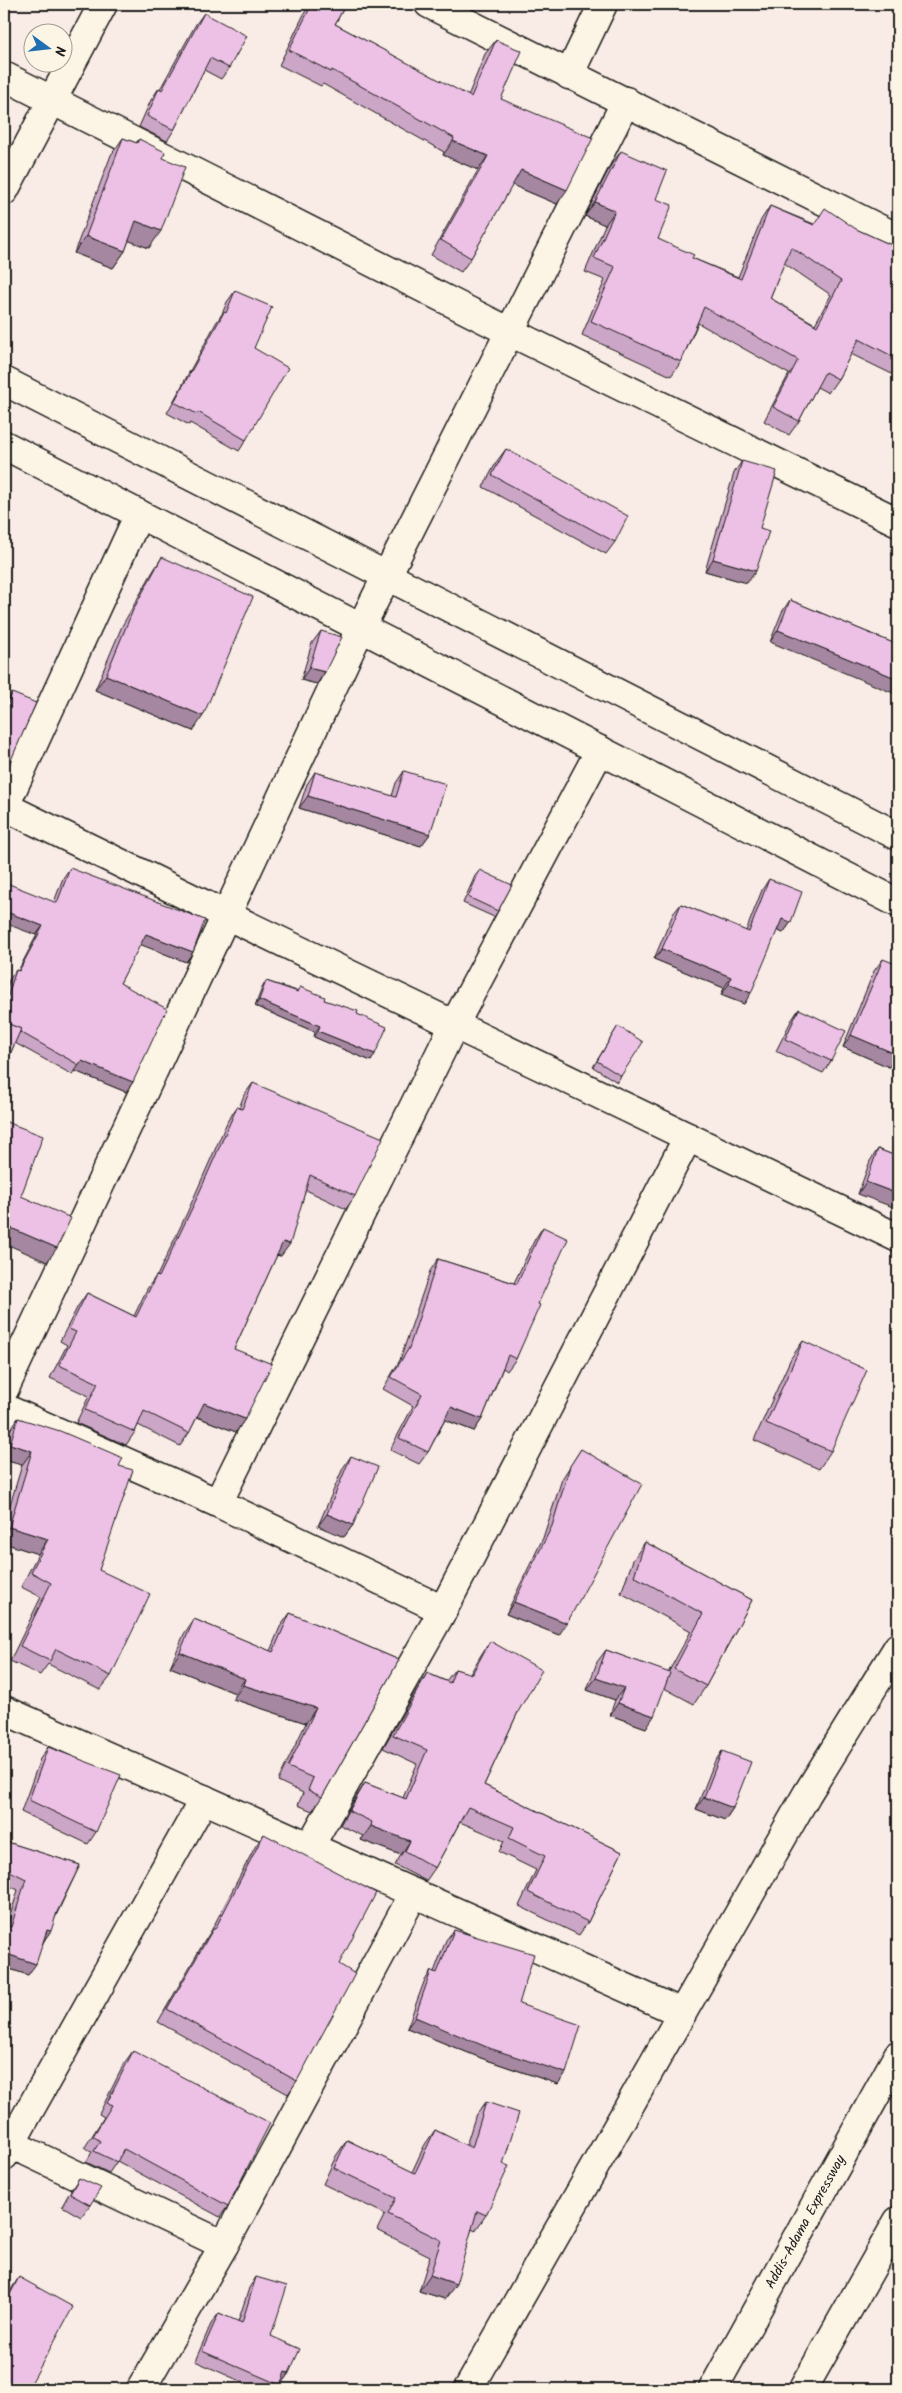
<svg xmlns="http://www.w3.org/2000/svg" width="902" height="2393" font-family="Kalam,sans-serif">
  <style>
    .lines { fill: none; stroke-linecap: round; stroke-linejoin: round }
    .street-casing { stroke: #1c1c1c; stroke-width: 31 }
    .secondary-casing { stroke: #1c1c1c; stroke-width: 31 }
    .highway-casing { stroke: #1c1c1c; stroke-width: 31 }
    .street { stroke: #fcf5e5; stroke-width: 28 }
    .secondary { stroke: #fcf5e5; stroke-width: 28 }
    .highway { stroke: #fcf5e5; stroke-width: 28 }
    .wall { fill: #cca6c6; stroke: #1c1c1c; fill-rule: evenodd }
    .shaded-wall { fill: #a687a1; stroke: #1c1c1c }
    .building { fill: #edc1e6; stroke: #1c1c1c; fill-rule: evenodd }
    .labels { text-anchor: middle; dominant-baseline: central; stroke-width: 5; stroke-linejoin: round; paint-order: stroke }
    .street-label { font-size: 14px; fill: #1c1c1c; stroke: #fcf5e5 }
  </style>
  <rect width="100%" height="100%" fill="#f9ebe5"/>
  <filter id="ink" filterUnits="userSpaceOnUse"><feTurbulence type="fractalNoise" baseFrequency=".02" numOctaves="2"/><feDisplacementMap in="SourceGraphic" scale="10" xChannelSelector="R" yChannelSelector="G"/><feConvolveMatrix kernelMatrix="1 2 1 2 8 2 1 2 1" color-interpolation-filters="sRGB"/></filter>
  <g filter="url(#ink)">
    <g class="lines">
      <defs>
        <g id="street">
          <path d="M429,4L898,238"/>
          <path d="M569,75L603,4"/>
          <path d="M4,76L510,332L898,522"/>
          <path d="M4,191L103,4"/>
          <path d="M4,806L226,915L898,1238"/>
          <path d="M4,808L139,514"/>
          <path d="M4,1390L361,627L626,101"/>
          <path d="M4,1408L218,1503L443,1610"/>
          <path d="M218,1503L454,1025L600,750"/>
          <path d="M4,1710L682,2013"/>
          <path d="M310,1846L443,1610L688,1137"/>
          <path d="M11,2144L224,2245"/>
          <path d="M4,2156L204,1799"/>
          <path d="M141,2389L224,2245L414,1893"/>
        </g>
        <g id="secondary">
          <path d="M4,381L898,836"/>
          <path d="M4,445L898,903"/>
          <path d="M468,2389L807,1794L898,1647"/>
        </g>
        <g id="highway">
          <path id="s1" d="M713,2389L898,2055"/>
          <path d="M803,2389L898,2221"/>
        </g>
      </defs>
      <use href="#street" class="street-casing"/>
      <use href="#secondary" class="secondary-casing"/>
      <use href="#highway" class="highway-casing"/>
      <use href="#street" class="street"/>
      <use href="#secondary" class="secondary"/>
      <use href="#highway" class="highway"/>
    </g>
    <g class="wall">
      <path d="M309,4H346L335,24L468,96L485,54L496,40L501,99L557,204L512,185L471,258L461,272L431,255L478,170L443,155L444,152L323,84L321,86L279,65Z"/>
      <path d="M204,13L229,68L221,79L204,70L174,130L167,141L139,127L151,100L159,88L160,89L196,24Z"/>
      <path d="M123,138L136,143L139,139L163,158L149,248L129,240L125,251L113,268L74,253L111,155Z"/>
      <path d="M621,151L656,199L658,239L692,258L738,277L761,220L770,206L814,224L856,229L898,248V377L851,354L838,379L828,393L817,387L799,421L789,435L764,421L789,374L698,323L681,362L671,376L582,335L605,280L585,272L605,225L585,216L611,165ZM784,263L831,295L815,324L770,298Z"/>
      <path d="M235,291L254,348L246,440L239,451L190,423L189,425L167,413L216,323L222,314L227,302Z"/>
      <path d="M506,449L615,542L606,554L483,487L497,461Z"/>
      <path d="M742,461L760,528L747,583L705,571L734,473Z"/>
      <path d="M162,557L193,731L95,690L122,626L152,573Z"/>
      <path d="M790,600L898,645L770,642L782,612Z"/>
      <path d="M321,631L325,672L317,684L301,680L312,643Z"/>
      <path d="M12,693L4,776V706Z"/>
      <path d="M404,771L430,834L421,846L299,808L307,784L315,772L392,796L396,783Z"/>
      <path d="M70,868L193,952L186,962L140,944L120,983L133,1082L126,1092L75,1071L73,1075L15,1043L4,1068V997L9,980L16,970L18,971L54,902L63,878Z"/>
      <path d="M480,870L498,911L494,917L463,903L475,876Z"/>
      <path d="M769,879L791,922L783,933L777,930L744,1004L721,995L724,988L654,959L673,914L681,904L746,931L762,890Z"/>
      <path d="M883,959L889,1067L843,1047L874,971Z"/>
      <path d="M266,981L297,991L300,987L324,1000L357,1014L375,1054L371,1061L314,1037L315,1032L255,1006L262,988Z"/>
      <path d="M799,1009L831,1061L823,1073L776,1051L791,1021Z"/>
      <path d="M618,1026L621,1076L617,1082L593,1067Z"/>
      <path d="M253,1083L355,1196L346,1209L306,1190L281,1256L277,1255L234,1349L245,1419L236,1432L197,1417L189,1433L180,1446L138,1425L135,1432L126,1445L76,1423L89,1396L50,1378L67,1345L60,1341L78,1306L87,1293L134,1316L147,1289L156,1276H157L187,1213L228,1120L237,1107L239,1108L244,1095Z"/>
      <path d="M878,1149L898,1157L858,1194L870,1161Z"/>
      <path d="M543,1227L538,1304L516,1359L507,1371L503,1368L482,1419L474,1431L445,1420L428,1452L419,1464L390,1450L413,1406L383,1389L400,1360L430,1271L438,1259L514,1283L535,1239Z"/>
      <path d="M803,1341L831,1451L819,1469L754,1440L791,1358Z"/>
      <path d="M18,1418L119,1466L99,1570L111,1676L100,1690L48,1664L40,1675L10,1661L41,1597L21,1587L38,1554L4,1543V1525L22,1465L4,1460V1447L8,1433Z"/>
      <path d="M581,1449L559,1635L506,1614L543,1538L562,1479Z"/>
      <path d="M351,1456L353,1525L344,1537L318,1526L343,1468Z"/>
      <path d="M645,1542L752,1600L706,1686L694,1704L664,1688L646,1728L610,1715L615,1700L587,1690L597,1662L606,1650L668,1673L691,1631L621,1593L633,1560Z"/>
      <path d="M290,1613L399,1660L322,1797L312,1811L298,1805L303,1793L278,1781L306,1723L233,1699L235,1693L170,1667L184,1634L194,1619L270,1651L280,1627Z"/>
      <path d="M490,1641L518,1712L484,1785L622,1852L588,1922L579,1935L519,1906L536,1870L499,1852L504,1841L460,1822L435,1868L426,1881L395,1865L401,1855L361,1840L363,1836L340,1825L356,1797L365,1783L403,1798L417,1764L383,1748L418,1687L427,1673L446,1681L455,1669L470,1674L481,1655Z"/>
      <path d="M48,1747L96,1832L88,1844L21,1812L40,1759Z"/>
      <path d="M722,1751L733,1808L725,1820L696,1809L714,1763Z"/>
      <path d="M264,1834L339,1964L297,2081L288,2094L158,2022L204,1942L211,1931L255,1847Z"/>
      <path d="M4,1841L80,1865L28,1975L4,1967V1925L7,1926L18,1890L4,1883Z"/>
      <path d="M454,1930L519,2004L558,2084L481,2058L407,2028L424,1982L431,1971L434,1972L446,1940Z"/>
      <path d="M133,2051L228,2206L220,2217L117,2161L109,2173L86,2162L92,2152L85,2147L104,2117L99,2114L125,2062Z"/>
      <path d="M486,2102V2215L475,2231L472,2229L445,2299L419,2291L430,2256L377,2230L385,2214L323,2184L336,2156L347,2140L412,2172L424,2146L435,2130L466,2146L475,2117Z"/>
      <path d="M79,2178L90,2205L81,2217L62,2206L71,2190Z"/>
      <path d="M19,2277L4,2389V2303L12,2288Z"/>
      <path d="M256,2277L271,2336L289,2373L281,2384H280L276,2389H258L195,2361L211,2324L219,2313L238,2322L249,2288Z"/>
    </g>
    <g class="shaded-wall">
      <path d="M453,141L488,156L478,170L443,155Z"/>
      <path d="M521,170L567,190L557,204L510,184Z"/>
      <path d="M595,202L615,211L605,225L585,216Z"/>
      <path d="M136,221L161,231L149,248L124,239Z"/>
      <path d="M86,236L125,251L113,268L74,253Z"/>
      <path d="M713,559L756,571L747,583L705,571Z"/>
      <path d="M778,630L898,679V695L770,642Z"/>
      <path d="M309,668L325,672L317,684L301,680Z"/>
      <path d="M106,675L203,716L193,731L95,690Z"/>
      <path d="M308,796L430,834L421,846L299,808Z"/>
      <path d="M4,911L43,926L36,935L4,923Z"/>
      <path d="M782,919L791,922L783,933L774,929Z"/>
      <path d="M146,934L193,952L186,962L139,944Z"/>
      <path d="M662,949L731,977L724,988L654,959Z"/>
      <path d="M729,984L751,993L744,1004L721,995Z"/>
      <path d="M259,1000L320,1026L315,1032L255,1006Z"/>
      <path d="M318,1031L375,1054L371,1061L314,1037Z"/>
      <path d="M851,1035L898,1055L889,1067L843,1047Z"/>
      <path d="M82,1061L133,1082L126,1092L75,1071Z"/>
      <path d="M866,1182L898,1194V1209L858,1194Z"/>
      <path d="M4,1225L57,1248L47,1262L4,1243Z"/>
      <path d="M283,1242L290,1244L281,1256L274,1255Z"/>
      <path d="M204,1403L245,1419L236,1432L195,1416Z"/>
      <path d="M451,1407L482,1419L474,1431L443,1419Z"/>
      <path d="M10,1444L32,1451L22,1465L4,1460V1454Z"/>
      <path d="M327,1514L353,1525L344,1537L318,1526Z"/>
      <path d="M9,1527L48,1539L38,1554L4,1543V1535Z"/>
      <path d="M514,1602L567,1623L559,1635L506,1614Z"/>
      <path d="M180,1652L245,1679L235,1693L170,1667Z"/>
      <path d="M596,1678L624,1688L615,1700L587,1690Z"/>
      <path d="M243,1685L316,1708L306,1723L233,1699Z"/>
      <path d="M618,1703L654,1716L646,1728L610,1715Z"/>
      <path d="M704,1797L733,1808L725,1820L696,1809Z"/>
      <path d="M371,1826L410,1841L401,1855L361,1840Z"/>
      <path d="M47,1930L51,1931L43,1942Z"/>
      <path d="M4,1953L36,1964L28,1975L4,1967Z"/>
      <path d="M415,2017L566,2073L558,2084L481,2058L407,2028Z"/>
      <path d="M430,2275L456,2284L445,2299L419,2291Z"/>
      <path d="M285,2372L289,2373L281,2384L278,2383Z"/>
    </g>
    <g class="building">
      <path d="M312,4H346L335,24L471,97L496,40L522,51L501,99L593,138L567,190L521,170L471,258L441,240L488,156L453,141L454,138L332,70L331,72L289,50Z"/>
      <path d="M204,13L247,36L229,68L210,58L174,130L147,116L159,88L162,90Z"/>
      <path d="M123,138L137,143L139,139L165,152L163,158L185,167L161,231L136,221L125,251L86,236Z"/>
      <path d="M621,151L667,171L656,199L672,205L658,239L694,255L692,258L741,279L770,206L814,225L825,208L856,229L898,248V359L859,339L838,379L825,372L799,421L773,407L798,360L704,307L681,362L591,321L615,267L594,258L615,211L595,202ZM791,247L841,281L817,326L770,298Z"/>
      <path d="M235,291L272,307L254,348L288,368L246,440L198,412L197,414L174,402L224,312L226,313Z"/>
      <path d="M506,449L628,516L615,542L492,475Z"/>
      <path d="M742,461L777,471L760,528L769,531L756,571L713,559Z"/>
      <path d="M162,557L253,597L203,716L106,675L133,610Z"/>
      <path d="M790,600L898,645V679L778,630Z"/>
      <path d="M321,631L342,637L325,672L309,668Z"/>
      <path d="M12,693L36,703L4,776V715Z"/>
      <path d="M404,771L446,784L430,834L308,796L315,772L396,797Z"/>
      <path d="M70,868L205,920L193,952L146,934L120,983L167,1009L133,1082L82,1061L79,1065L20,1032L21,1029L4,1022V1008L16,970L19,971L43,926L4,911V882L57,903Z"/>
      <path d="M480,870L512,885L498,911L468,897Z"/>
      <path d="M769,879L802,892L791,922L782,919L751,993L729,984L731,977L662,949L681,904L749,932Z"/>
      <path d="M883,959L898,965V1055L851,1035Z"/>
      <path d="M266,981L298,992L300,987L325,997L324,1000L358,1011L357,1014L387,1027L375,1054L318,1031L320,1026L259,1000Z"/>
      <path d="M799,1009L846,1031L831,1061L785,1039Z"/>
      <path d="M4,1022L21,1029L4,1068Z"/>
      <path d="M618,1026L643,1042L621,1076L597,1061Z"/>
      <path d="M253,1083L383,1138L355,1196L310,1175L290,1244L283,1242L234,1349L272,1364L245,1419L204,1403L189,1433L144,1411L135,1432L85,1410L98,1383L59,1365L76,1332L69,1329L87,1293L136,1317L156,1276L159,1277L196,1200L237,1107L242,1109Z"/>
      <path d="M4,1121L43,1136L21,1196L71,1218L57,1248L4,1225Z"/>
      <path d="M878,1149L898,1157V1194L866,1182Z"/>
      <path d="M543,1227L568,1239L538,1304L540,1305L516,1359L508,1355L482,1419L451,1407L428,1452L399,1438L422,1394L391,1377L409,1348L438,1259L517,1284Z"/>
      <path d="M803,1341L867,1370L831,1451L766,1423Z"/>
      <path d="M18,1418L60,1431L123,1458L119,1466L133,1470L99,1570L150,1594L111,1676L56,1649L50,1661L20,1646L51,1583L31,1572L48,1539L9,1527L32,1451L10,1444Z"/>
      <path d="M581,1449L642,1484L567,1623L514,1602L552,1526L570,1466Z"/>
      <path d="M351,1456L378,1467L353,1525L327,1514Z"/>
      <path d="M645,1542L752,1600L706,1686L674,1669L703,1614L634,1576Z"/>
      <path d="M290,1613L399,1660L322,1797L308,1790L313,1778L288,1767L316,1708L243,1685L245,1679L180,1652L194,1619L273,1652Z"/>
      <path d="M490,1641L542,1670L518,1712L484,1785L622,1852L588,1922L528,1892L545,1856L509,1838L514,1827L468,1807L435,1868L405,1851L410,1841L371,1826L372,1822L349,1811L365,1783L406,1799L427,1750L393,1735L427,1673L450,1683L455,1669L472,1674Z"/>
      <path d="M606,1650L670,1673L654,1716L618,1703L624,1688L596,1678Z"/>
      <path d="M48,1747L121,1775L96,1832L29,1800Z"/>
      <path d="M722,1751L751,1762L733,1808L704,1797Z"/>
      <path d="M264,1834L376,1893L339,1964L355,1974L297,2081L167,2009L213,1929H215Z"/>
      <path d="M4,1841L80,1865L57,1912L51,1931L47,1930L36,1964L4,1953V1925L11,1927L26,1879L4,1868Z"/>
      <path d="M454,1930L534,1954L519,2004L581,2025L566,2073L489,2048L415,2017L431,1971L437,1973Z"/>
      <path d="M133,2051L270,2123L228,2206L124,2149L117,2162L94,2151L100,2141L93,2136L112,2105L107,2103Z"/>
      <path d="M486,2102L519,2113L503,2164L509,2166L486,2215L477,2211L456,2284L430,2275L441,2240L388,2214L396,2198L334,2168L347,2140L415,2173L435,2130L472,2148Z"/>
      <path d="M79,2178L101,2188L90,2205L70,2194Z"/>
      <path d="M19,2277L73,2307L28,2389H4V2306Z"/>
      <path d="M256,2277L287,2286L271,2336L300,2349L289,2373L285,2372L280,2385L202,2351L219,2313L242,2323Z"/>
    </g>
  </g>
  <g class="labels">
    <g class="street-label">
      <text stroke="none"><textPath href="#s1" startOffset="191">Addis-Adama Expressway</textPath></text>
    </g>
  </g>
  <rect width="902" height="2393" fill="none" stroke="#fcf5e5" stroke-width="20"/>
  <rect x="10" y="10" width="882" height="2373" fill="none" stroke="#1c1c1c" stroke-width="2" filter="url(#ink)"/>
  <g transform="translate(48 48) rotate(105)"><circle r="24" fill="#fcf5e5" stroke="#a29e95"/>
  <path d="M0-4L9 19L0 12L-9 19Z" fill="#1f6fb2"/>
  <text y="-8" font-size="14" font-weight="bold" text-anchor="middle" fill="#1c1c1c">N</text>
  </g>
</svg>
